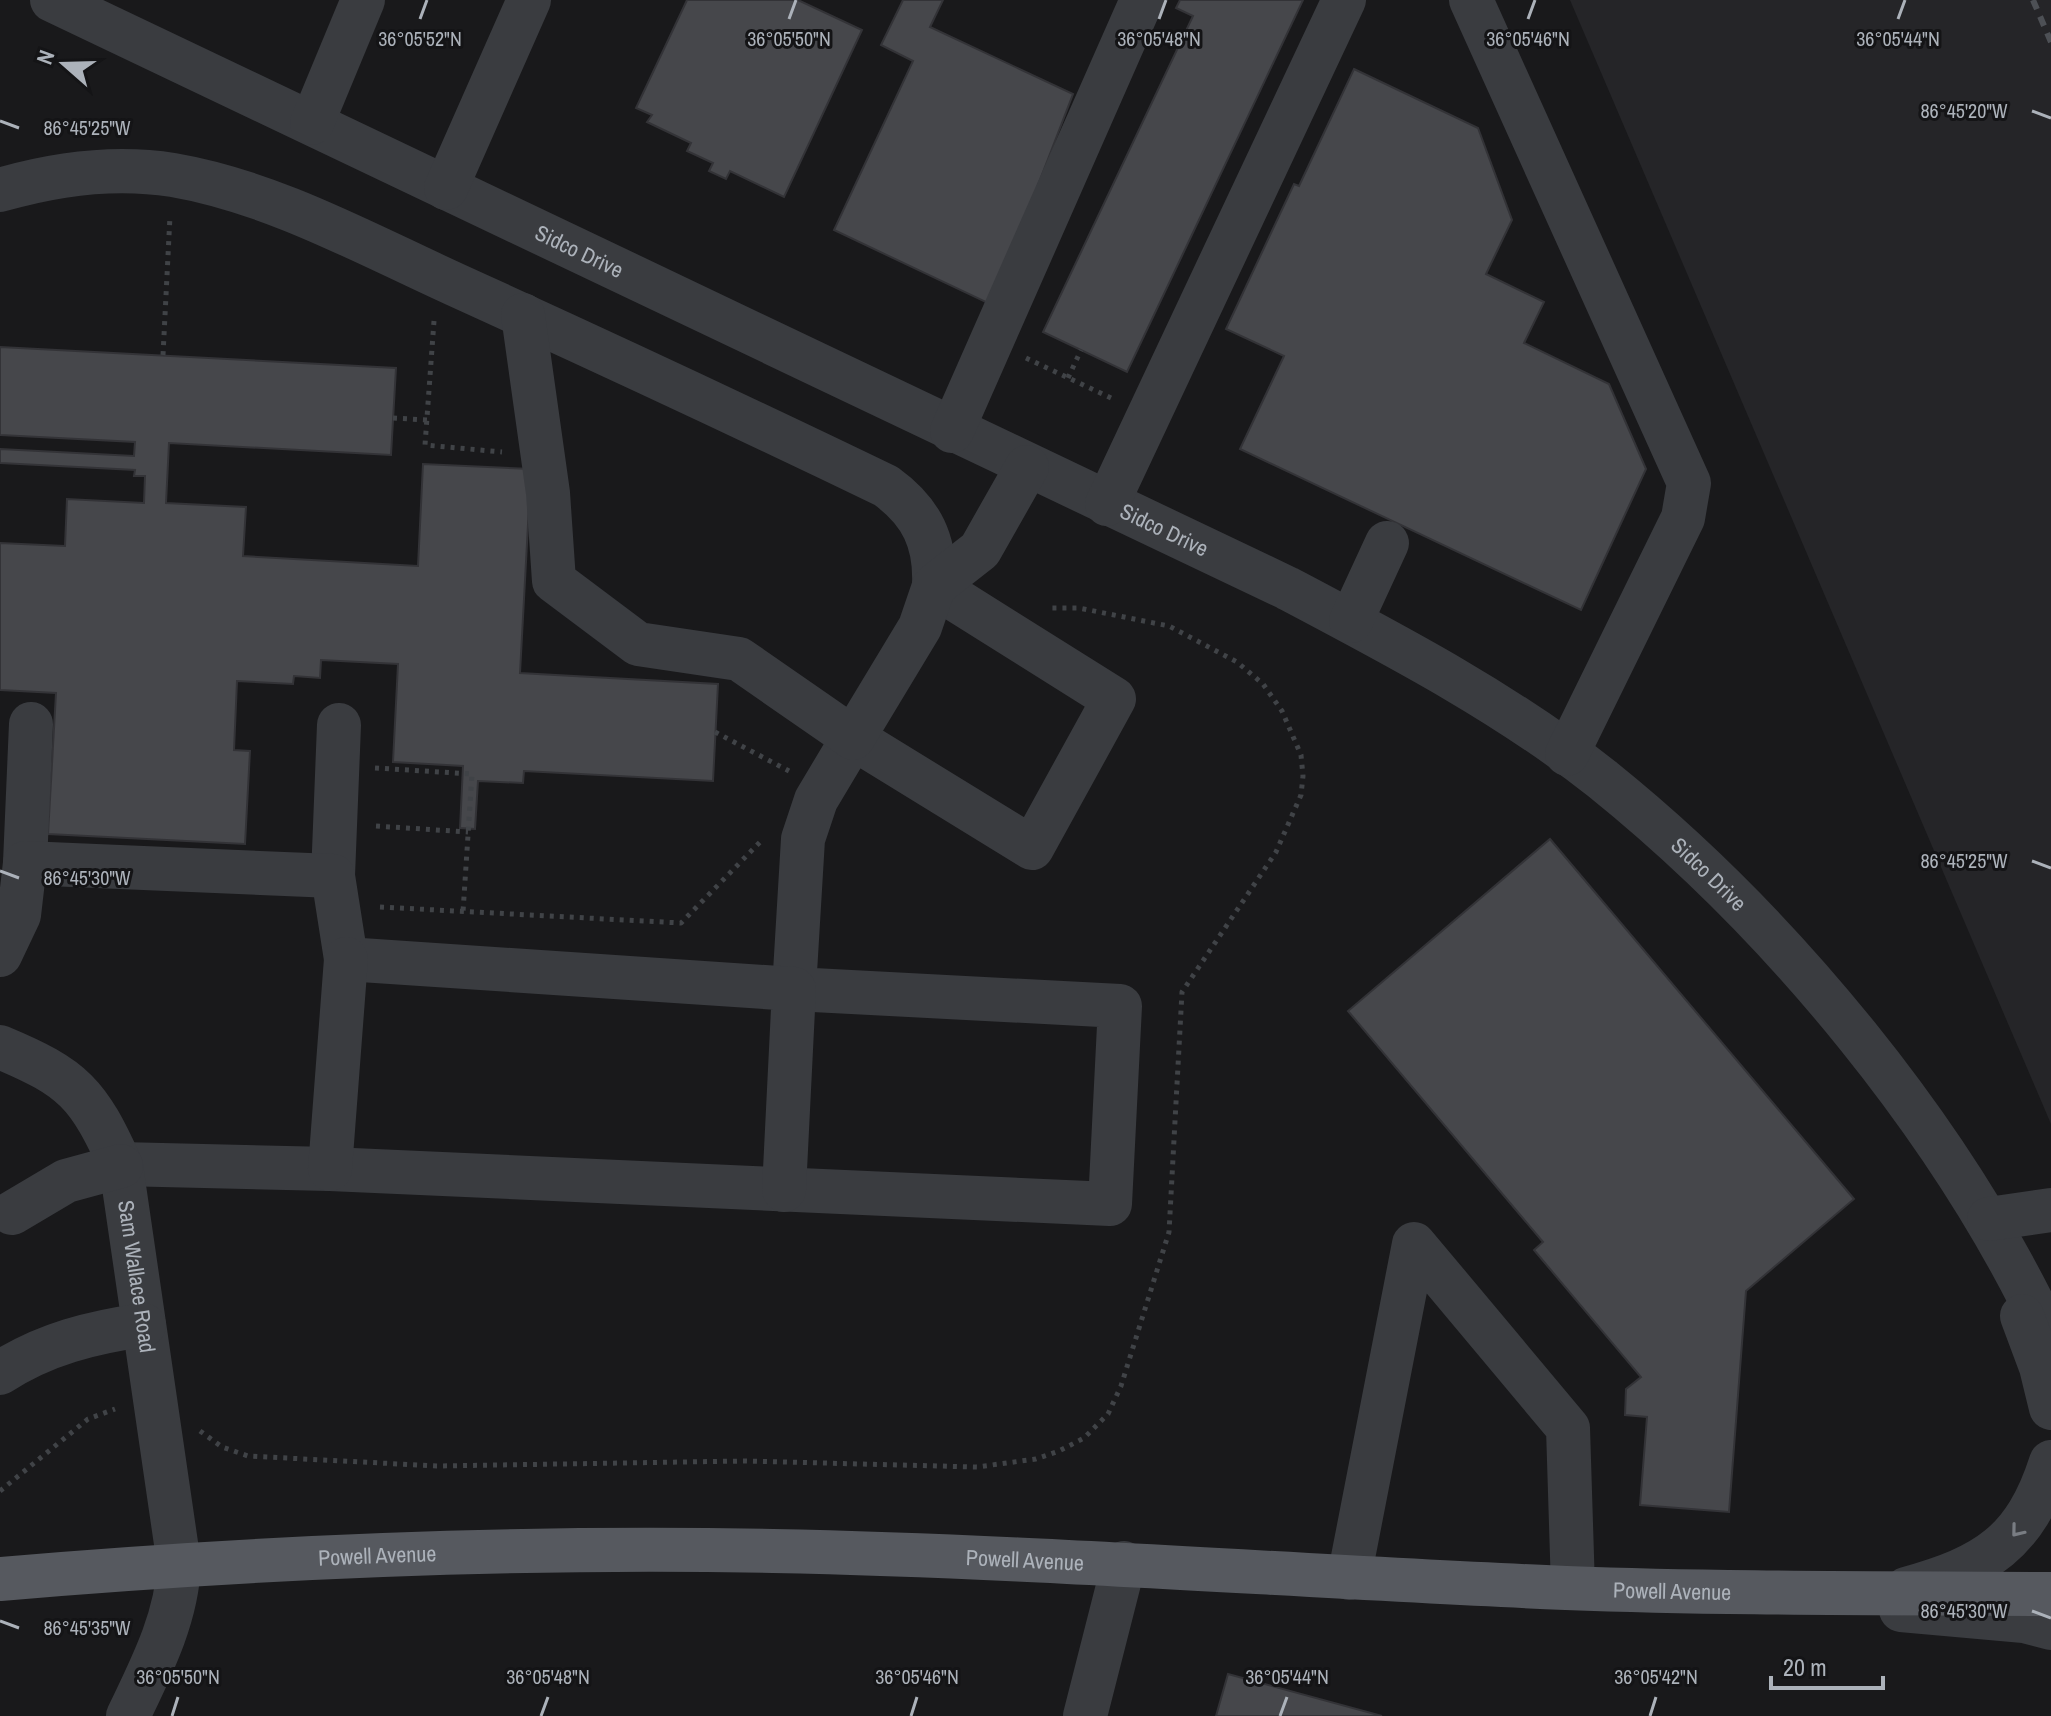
<svg xmlns="http://www.w3.org/2000/svg" width="2051" height="1716" font-family="'Archivo Narrow',sans-serif">
  <style>
    .built { fill: #252528 }
    .building { fill: #46474b; stroke: #333337; stroke-width: 2 }
    .lines { fill: none; stroke-linecap: round; stroke-linejoin: round }
    .path { stroke: #404347; stroke-width: 5; stroke-dasharray: 4 6; stroke-linecap: butt }
    .minor { stroke: #3a3c40; stroke-width: 44 }
    .major { stroke: #56595f; stroke-width: 44 }
    .rail { stroke: #4d5055; stroke-width: 6; stroke-dasharray: 10 8; stroke-linecap: butt }
    .oneway { stroke: #797d83 }
    .ticks { fill: none; stroke: #acb2ba; stroke-width: 3 }
    .labels { text-anchor: middle; dominant-baseline: central; stroke-width: 6; stroke-linejoin: round; paint-order: stroke }
    .street-label { font-size: 22px; fill: #acb2ba; stroke: #141416 }
    .ticks-label { font-size: 20px; text-anchor: middle; fill: #acb2ba; stroke: #141416; stroke-width: 6; stroke-linejoin: round; paint-order: stroke }
  </style>
  <rect width="100%" height="100%" fill="#19191b"/>
  <path class="built" d="M1570,0H2051V1124Z"/>
  <g class="building">
    <path d="M687,0H798L862,30L784,197L730,171L726,179L709,171L713,163L687,151L691,143L647,122L652,115L636,108Z"/>
    <path d="M903,0H943L930,27L1073,94L992,305L834,230L913,61L881,45Z"/>
    <path d="M1180,0H1303L1127,372L1043,332L1193,16L1176,8Z"/>
    <path d="M1354,69L1478,128L1512,220L1486,274L1544,302L1524,343L1609,384L1646,469L1581,610L1240,449L1284,356L1226,329L1294,184L1299,186Z"/>
    <path d="M0,347L396,368L391,455L169,443L166,503L246,507L243,556L418,566L423,464L531,469L520,673L718,684L713,781L524,771L523,783L478,781L475,829L460,828L463,766L393,762L398,664L321,660L320,678L294,676L293,684L237,681L234,750L250,751L245,844L48,834L56,693L0,690V543L65,546L67,499L144,503L145,476H134L135,470L0,463V449L134,456L135,442L0,435Z"/>
    <path d="M1550,839L1854,1199L1746,1291L1729,1512L1640,1505L1647,1417L1625,1415L1626,1389L1641,1377L1534,1250L1543,1242L1348,1011Z"/>
    <path d="M1228,1674L1382,1716H1216Z"/>
  </g>
  <g class="lines">
    <g class="path">
      <path d="M434,321L425,445L502,452"/>
      <path d="M163,355L170,216"/>
      <path d="M1026,358L1111,398"/>
      <path d="M1068,378L1081,350"/>
      <path d="M393,418L427,420"/>
      <path d="M715,732L789,771"/>
      <path d="M375,768L472,774L463,912"/>
      <path d="M376,826L468,832"/>
      <path d="M380,907L681,923L762,840"/>
      <path d="M200,1431L222,1447L248,1456L437,1466L745,1461L977,1467L1036,1459L1059,1451L1084,1438L1108,1414L1121,1386L1169,1232L1182,992L1276,852L1301,795L1303,776L1301,755L1282,711L1263,684L1237,662L1169,626L1079,608H1047"/>
      <path d="M0,1491L88,1419L115,1409"/>
    </g>
    <g class="minor">
      <path id="s1" d="M52,0L1287,588C1395,645 1506,703 1602,779C1781,923 1955,1133 2051,1342"/>
      <path d="M1471,0L1689,483L1683,518L1567,754"/>
      <path d="M312,123L363,0"/>
      <path d="M446,188L529,0"/>
      <path d="M0,190C55,174 116,166 173,175C272,192 364,243 454,284C599,350 743,417 886,486C922,512 936,542 934,586L1114,699L1032,848L853,738L816,800L803,839L794,989L1120,1006L1110,1204L330,1169L120,1164"/>
      <path d="M523,315L548,493L554,581L638,644L739,659L853,738L920,627L934,586L980,550L1027,467"/>
      <path d="M952,431L1142,0"/>
      <path d="M1107,504L1344,0"/>
      <path d="M1351,621L1387,543"/>
      <path d="M25,863L31,724"/>
      <path d="M333,876L339,725"/>
      <path d="M0,955L19,915L25,863L333,876L346,959L794,989L784,1190"/>
      <path id="s2" d="M0,1047C74,1078 88,1093 121,1166L179,1564C177,1618 151,1668 128,1716"/>
      <path d="M330,1169L346,959"/>
      <path d="M12,1213L66,1181L121,1166"/>
      <path d="M1989,1219L2051,1210"/>
      <path d="M2022,1316L2041,1367L2051,1408"/>
      <path d="M0,1373C44,1344 93,1332 144,1325"/>
      <path d="M1349,1578L1414,1244L1568,1428L1573,1588"/>
      <path d="M1906,1589C1986,1567 2025,1543 2051,1462"/>
      <path d="M1901,1610L2024,1621L2051,1628"/>
      <path d="M1085,1716L1124,1563"/>
    </g>
    <path class="major" id="s3" d="M0,1579C257,1557 515,1546 773,1551C1038,1556 1302,1577 1566,1588C1727,1594 1890,1593 2051,1594"/>
    <path class="rail" d="M2033,0L2051,42"/>
  </g>
  <defs><path id="oneway-chevron" d="M-2-3.5L2.5 0L-2 3.5" fill="none" stroke-width="1.6" stroke-linecap="round" stroke-linejoin="round" transform="scale(2)"/></defs>
  <use class="oneway" href="#oneway-chevron" transform="translate(2017 1531) rotate(129)"/>
  <path class="ticks" d="M420,19L427,0M789,19L796,0M1159,19L1166,0M1528,19L1535,0M1898,19L1905,0M2032,111L2051,118M0,121L19,128M2032,861L2051,868M0,871L19,878M2032,1611L2051,1618M0,1621L19,1628M172,1716L178,1697M541,1716L548,1697M911,1716L917,1697M1280,1716L1287,1697M1650,1716L1656,1697"/>
  <g class="labels">
    <g class="street-label">
      <text stroke="none"><textPath href="#s1" startOffset="584">Sidco Drive</textPath></text>
      <text stroke="none"><textPath href="#s1" startOffset="1232">Sidco Drive</textPath></text>
      <text stroke="none"><textPath href="#s1" startOffset="1880">Sidco Drive</textPath></text>
      <text stroke="none"><textPath href="#s2" startOffset="288">Sam Wallace Road</textPath></text>
      <text stroke="none"><textPath href="#s3" startOffset="378">Powell Avenue</textPath></text>
      <text stroke="none"><textPath href="#s3" startOffset="1026">Powell Avenue</textPath></text>
      <text stroke="none"><textPath href="#s3" startOffset="1674">Powell Avenue</textPath></text>
    </g>
  </g>
  <g class="ticks-label">
    <text x="420" y="46">36°05'52"N</text>
    <text x="789" y="46">36°05'50"N</text>
    <text x="1159" y="46">36°05'48"N</text>
    <text x="1528" y="46">36°05'46"N</text>
    <text x="1898" y="46">36°05'44"N</text>
    <text x="1964" y="118">86°45'20"W</text>
    <text x="87" y="135">86°45'25"W</text>
    <text x="1964" y="868">86°45'25"W</text>
    <text x="87" y="885">86°45'30"W</text>
    <text x="1964" y="1618">86°45'30"W</text>
    <text x="87" y="1635">86°45'35"W</text>
    <text x="178" y="1684">36°05'50"N</text>
    <text x="548" y="1684">36°05'48"N</text>
    <text x="917" y="1684">36°05'46"N</text>
    <text x="1287" y="1684">36°05'44"N</text>
    <text x="1656" y="1684">36°05'42"N</text>
  </g>
  <g transform="translate(64 64) rotate(290)" stroke="#141416" stroke-width="6" paint-order="stroke">
  <path d="M0-6L14 30L0 20L-14 30Z" fill="#acb2ba"/>
  <text y="-12" font-size="22" font-weight="bold" text-anchor="middle" fill="#acb2ba">N</text>
  </g>
  <path d="M1771 1676v12h112v-12" fill="none" stroke="#acb2ba" stroke-width="4"/>
  <text x="1783" y="1676" font-size="24" fill="#acb2ba" stroke="#141416" stroke-width="6" paint-order="stroke">20 m</text>
</svg>
